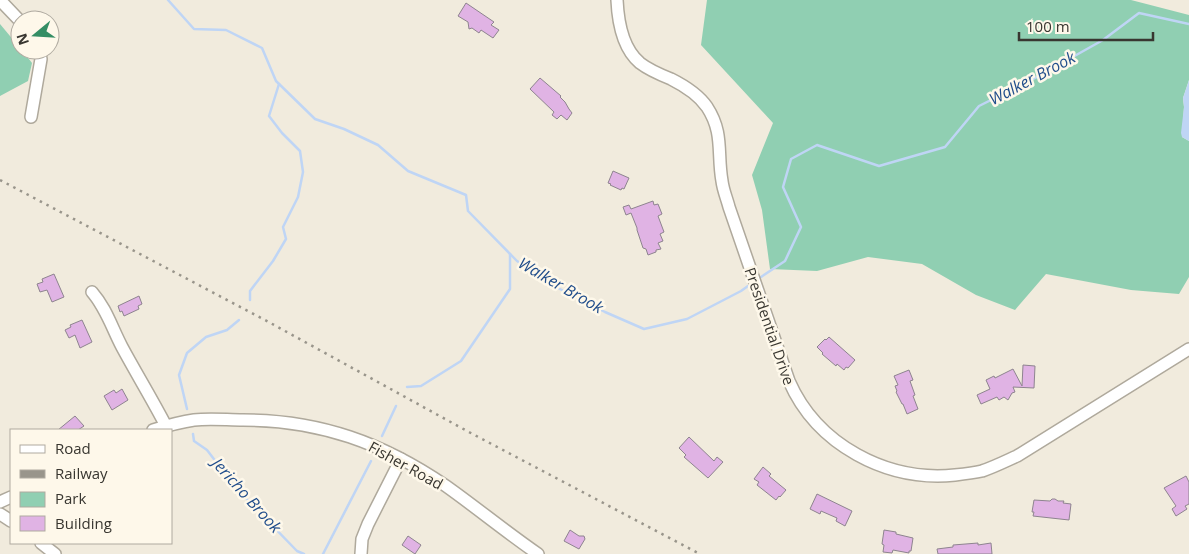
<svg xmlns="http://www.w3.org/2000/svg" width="1189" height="554" font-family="'Open Sans',sans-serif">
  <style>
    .green { fill: #90cfb2 }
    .water { fill: #bfd5f5 }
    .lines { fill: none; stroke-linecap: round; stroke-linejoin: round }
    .stream { stroke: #bfd5f5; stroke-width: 2.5 }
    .building { fill: #e0b3e4; stroke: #8e848f }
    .minor-casing { stroke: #afa99c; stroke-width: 14 }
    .minor { stroke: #fff; stroke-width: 11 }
    .rail { stroke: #99958b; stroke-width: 2.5; stroke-dasharray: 2.5 5; stroke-linecap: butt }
    .labels { text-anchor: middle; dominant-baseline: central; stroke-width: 5; stroke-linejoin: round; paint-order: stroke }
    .street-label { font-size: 15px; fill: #383630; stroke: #fef8ea }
    .water-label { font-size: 16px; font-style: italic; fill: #204d8b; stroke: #fef8ea }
  </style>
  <rect width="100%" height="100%" fill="#f1ebdd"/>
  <g class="green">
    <path d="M707,0H1131L1189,15V80L1183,98L1184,107L1182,137L1189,141V277L1179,294L1131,290L1046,274L1015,310L976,295L922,264L868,257L817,271L770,269L762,210L752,175L773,123L701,45Z"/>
    <path d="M0,24L20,48V50H22L32,63L28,81L0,96Z"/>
  </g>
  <path class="water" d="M1189,80V141L1182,137L1181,133L1184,107L1183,98Z"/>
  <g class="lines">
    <g class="stream">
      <path d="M168,0L194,29L226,30L262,48L276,81L315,119L344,129L378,145L408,171L466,195L468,211L517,261L558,288L605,312L644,329L687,319L741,291L748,286"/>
      <path d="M761,277L785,261L801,227L783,187L791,159L817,145L879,166L945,147L979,106L1037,77L1103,40L1139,13L1189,24"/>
      <path d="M250,300V291L273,261L286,239L283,227L298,197L303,172L300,151L282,133L269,116L279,84"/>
      <path d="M407,387L421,386L461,361L510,289V254"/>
      <path d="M187,409L179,375L187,353L206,337L227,330L239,320"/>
      <path d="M193,434L194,441L207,450L236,488L297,551L304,554"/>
      <path d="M382,436L396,406"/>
      <path d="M323,554L371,461"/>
    </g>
  </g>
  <g class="building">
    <path d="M466,3L494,22L491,25L499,30L493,38L481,30L479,33L472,28L469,29L468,22L458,16Z"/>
    <path d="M540,78L561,96L560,97L565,102L569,109L572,113L567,120L561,115L557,119L552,115L554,112L530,89Z"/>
    <path d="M613,171L629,178L624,189L622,188L621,190L610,185L611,184L608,183Z"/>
    <path d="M653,201L654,205L658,204L662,214L658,216L664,232L660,234L663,241L658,243L661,249L656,250V252L648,255L646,249L643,248L637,230V228L631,213L626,215L623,207L629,205L631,209Z"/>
    <path d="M54,274L64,297L52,302L47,290L40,292L37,284L43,282L42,279Z"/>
    <path d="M139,296L142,304L138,306L139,309L124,316L122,311L120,312L118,306Z"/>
    <path d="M82,320L92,342L80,348L75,335L69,338L65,330L71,327L70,325Z"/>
    <path d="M829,337L855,360L848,368L846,367L844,370L837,364L836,366L822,354L823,353L817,347L825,339L826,340Z"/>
    <path d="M1023,365L1035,366L1034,388L1013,387L1015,392L1012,393L1008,400L1004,397L999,400L997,397L981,404L977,395L990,389L986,380L994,376L995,378L1013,369L1022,386Z"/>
    <path d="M909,370L913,380L910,381L915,395L913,396L918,409L907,414L903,404H902L896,392L897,391L895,386L898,385L894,376Z"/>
    <path d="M122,389L128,400L112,410L104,396L114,390L116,393Z"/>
    <path d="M75,416L84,426L78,430H58Z"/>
    <path d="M689,437L714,461L717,457L723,462L708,478L684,457L686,455L679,448Z"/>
    <path d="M763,467L771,474L769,476L786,490L780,497L779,496L776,500L757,485L759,482L754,479Z"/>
    <path d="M1186,476L1189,482V504L1185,506L1187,509L1176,516L1172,509L1176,506L1164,488Z"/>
    <path d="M817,494L852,511L845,526L836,521L837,518L821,511L820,514L810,509Z"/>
    <path d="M1052,499H1055L1058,501H1064L1063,503L1071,504L1069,520L1033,516L1034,512H1032L1034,500L1050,501Z"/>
    <path d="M570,530L579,536H584L585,539L579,549L564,541Z"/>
    <path d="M884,530L896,532V534L913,538L911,551H909V553L893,550L892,553L883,552L884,545L882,544Z"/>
    <path d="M408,536L421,545L415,554L402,545Z"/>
    <path d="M978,543V545L991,543L992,554H938L937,549L953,547V545Z"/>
  </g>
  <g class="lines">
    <defs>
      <g id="minor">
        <path d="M0,0L20,21"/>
        <path d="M617,0C618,22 622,48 640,63C649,70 661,75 671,79C685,86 698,94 707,107C724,133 717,153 722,181C723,190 727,199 729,207L789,381C817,445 887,482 955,475C964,474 973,473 982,471C994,467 1006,461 1017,456L1189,349"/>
        <path d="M31,117L41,59L39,50"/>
        <path d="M92,292C106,308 112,328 122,347C136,373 152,399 166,426"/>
        <path d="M153,430C166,426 180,422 194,420C210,418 227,420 243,420C320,420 383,443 446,486C477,508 506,532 538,554"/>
        <path d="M0,502L11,497"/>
        <path d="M0,514L11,521"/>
        <path d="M41,543L55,554"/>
        <path d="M361,554L362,539L368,524L401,459"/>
      </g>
    </defs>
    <use href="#minor" class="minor-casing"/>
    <use href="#minor" class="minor"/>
    <path class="rail" d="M0,180L265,320L467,431L700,554"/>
  </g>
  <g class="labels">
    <g class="street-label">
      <text transform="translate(770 326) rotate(71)">Presidential Drive</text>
      <text transform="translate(406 465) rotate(29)">Fisher Road</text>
    </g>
    <g class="water-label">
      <text transform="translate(1032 78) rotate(-28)">Walker Brook</text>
      <text transform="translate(561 285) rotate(30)">Walker Brook</text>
      <text transform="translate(247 495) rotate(48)">Jericho Brook</text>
    </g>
  </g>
  <rect x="10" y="429" width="162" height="115" fill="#fef8ea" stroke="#afaaa0"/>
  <rect x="20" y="445" width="25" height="8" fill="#ffffff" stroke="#afaaa0"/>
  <text x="55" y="454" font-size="15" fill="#383630">Road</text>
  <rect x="20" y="470" width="25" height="8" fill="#99958b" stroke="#afaaa0"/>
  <text x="55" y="479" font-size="15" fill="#383630">Railway</text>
  <rect x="20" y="492" width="25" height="15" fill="#90cfb2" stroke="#afaaa0"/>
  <text x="55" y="504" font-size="15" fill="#383630">Park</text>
  <rect x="20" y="516" width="25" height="15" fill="#e0b3e4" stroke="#afaaa0"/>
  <text x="55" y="529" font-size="15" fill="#383630">Building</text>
  <g transform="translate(35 35) rotate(252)"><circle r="24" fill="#fef8ea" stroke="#afaaa0"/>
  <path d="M0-4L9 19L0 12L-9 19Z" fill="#348e64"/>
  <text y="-8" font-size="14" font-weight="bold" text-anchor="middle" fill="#383630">N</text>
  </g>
  <path d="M1019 32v8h134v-8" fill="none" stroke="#383630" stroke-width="2.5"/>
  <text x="1026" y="32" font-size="15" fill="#383630" stroke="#fef8ea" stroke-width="4" paint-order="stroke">100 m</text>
</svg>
